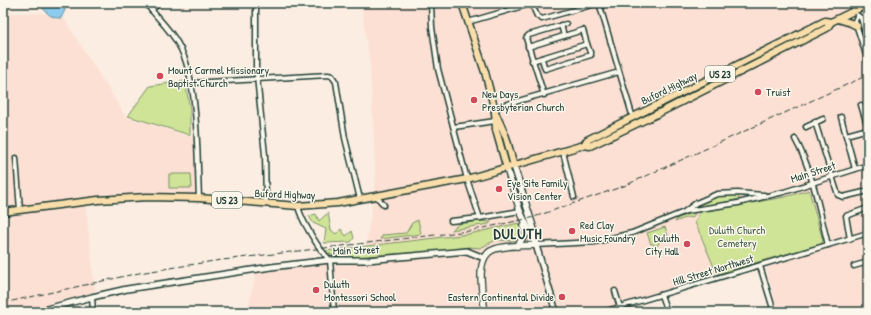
<svg xmlns="http://www.w3.org/2000/svg" width="871" height="315" font-family="'Patrick Hand',sans-serif">
  <style>
    .built { fill: #fce0d3 }
    .green { fill: #d0e498; stroke: #789066 }
    .water { fill: #8dccee; stroke: #6193a4 }
    .lines { fill: none; stroke-linecap: round; stroke-linejoin: round }
    .minor-casing { stroke: #1f3d34; stroke-width: 7 }
    .tertiary-casing { stroke: #1f3d34; stroke-width: 8 }
    .secondary-casing { stroke: #1f3d34; stroke-width: 8 }
    .primary-casing { stroke: #1f3d34; stroke-width: 9 }
    .minor { stroke: #fbf7ec; stroke-width: 4 }
    .tertiary { stroke: #fbf7ec; stroke-width: 5 }
    .secondary { stroke: #fbf7ec; stroke-width: 5.5 }
    .primary { stroke: #f9deab; stroke-width: 6 }
    .rail { stroke: #1f3d34; stroke-width: 1; stroke-dasharray: 6 3; stroke-linecap: butt }
    .poi-dot { fill: #d1495b; stroke: #fbf7ec; stroke-width: 1.5 }
    .labels { text-anchor: middle; dominant-baseline: central; stroke-width: 3; stroke-linejoin: round; paint-order: stroke }
    .shield { fill: #fbf7ec; stroke: #61756b; stroke-width: 1 }
    .shield-label { font-size: 10px; font-weight: bold; fill: #1f3d34 }
    .poi-label { font-size: 11px; fill: #1f3d34; stroke: #fbf7ec; text-anchor: start }
    .street-label { font-size: 11px; fill: #1f3d34; stroke: #fbf7ec }
    .park-label { font-size: 11px; fill: #425e48; stroke: #fbf7ec }
    .district-label { font-size: 15px; font-weight: bold; letter-spacing: 1px; fill: #1f3d34; stroke: #fbf7ec }
  </style>
  <rect width="100%" height="100%" fill="#fbede1"/>
  <filter id="ink" filterUnits="userSpaceOnUse"><feTurbulence type="fractalNoise" baseFrequency=".025" numOctaves="2"/><feDisplacementMap in="SourceGraphic" scale="8" xChannelSelector="R" yChannelSelector="G"/><feConvolveMatrix kernelMatrix="1 2 1 2 8 2 1 2 1" color-interpolation-filters="sRGB"/></filter>
  <g filter="url(#ink)">
    <g class="built">
      <path d="M361,3H868V312H778L764,261L821,244L823,241L809,190L785,197L700,212L695,222L717,274L656,293L614,312H247L257,269L364,260L376,181L370,64Z"/>
      <path d="M8,13L61,14L126,117L195,138L197,200L162,199L85,203L96,299L45,312H3V131Z"/>
    </g>
    <g class="green">
      <path d="M185,81L190,109V135L128,116L150,86Z"/>
      <path d="M169,174H191L192,188H169Z"/>
      <path d="M809,190L823,241L821,244L717,274L695,222L700,212L785,197Z"/>
      <path d="M716,195H738L739,199L714,205L697,207L696,206Z"/>
      <path d="M692,212H696L692,218L688,217L675,222L677,219Z"/>
      <path d="M328,213L331,230L336,234L341,229L346,236L352,231L354,238L351,242L324,243L326,229L313,223L309,216L316,214L319,221Z"/>
      <path d="M418,220L421,234L380,239L383,235L406,233L412,223Z"/>
      <path d="M479,221L491,222L489,224L451,230L459,224Z"/>
      <path d="M519,223L522,233L516,241L496,240L480,248L468,247L453,250L353,257C342,257 333,258 325,251L469,234Z"/>
      <path d="M665,227L668,236L667,240L660,241L657,246L653,244H651L647,233Z"/>
    </g>
    <path class="water" d="M40,3H65V10L61,18C51,19 44,11 40,3Z"/>
    <g class="lines">
      <defs>
        <g id="minor">
          <path d="M146,3C156,17 170,29 178,44C199,78 197,157 199,198"/>
          <path d="M256,3V67L265,155L266,204"/>
          <path d="M431,3L432,27L438,69L467,179L480,218"/>
          <path d="M599,3L633,118"/>
          <path d="M151,10L160,3"/>
          <path d="M857,15L861,18L868,43"/>
          <path d="M857,16L855,21L868,61"/>
          <path d="M468,22L530,4L533,7L537,16L542,19L599,3"/>
          <path d="M561,25L564,36"/>
          <path d="M528,47L583,30L587,44"/>
          <path d="M532,61L587,44L591,55L545,69L542,59"/>
          <path d="M191,83L328,75L332,76L336,82L345,138L360,199"/>
          <path d="M544,95L526,38L529,35L566,24"/>
          <path d="M861,105L868,128"/>
          <path d="M494,108L619,72"/>
          <path d="M841,117L855,169"/>
          <path d="M815,122L838,195L843,197L868,191"/>
          <path d="M454,127L495,121"/>
          <path d="M806,127L823,119"/>
          <path d="M846,135L868,129"/>
          <path d="M795,139C813,171 819,210 828,245"/>
          <path d="M563,152L574,197"/>
          <path d="M16,158L20,210"/>
          <path d="M376,196L384,205"/>
          <path d="M298,206C301,220 319,250 330,260L334,312"/>
          <path d="M687,211L738,203L784,192L868,165"/>
          <path d="M451,221L480,218L520,211"/>
          <path d="M850,239L846,216L868,208"/>
          <path d="M536,245L595,242L632,233L684,212L696,203L717,194L737,193L764,195"/>
          <path d="M760,266L774,312"/>
          <path d="M854,266L868,262"/>
          <path d="M615,291L620,307"/>
          <path d="M661,295L667,312"/>
          <path d="M92,297L93,312"/>
          <path d="M603,312L868,233"/>
        </g>
        <g id="tertiary">
          <path d="M853,3L855,10"/>
          <path d="M536,245L556,312"/>
          <path d="M35,312L92,297L127,289L271,267L330,260H367L467,251L484,258"/>
        </g>
        <g id="secondary">
          <path d="M514,166L537,239L536,245"/>
          <path d="M507,169L520,211L536,245"/>
          <path d="M517,246L525,235L524,226"/>
          <path d="M485,312C483,295 473,256 495,249C507,245 523,246 536,245"/>
        </g>
        <g id="primary">
          <path d="M462,3L485,72L495,111L496,130L507,169"/>
          <path d="M838,19L851,23L857,26"/>
          <path d="M495,112L506,137L514,166"/>
          <path d="M584,145L587,140L825,21L831,22L868,4"/>
          <path d="M3,212L98,200L147,197L199,198L298,206L338,203L467,179L584,145L590,146L659,113L827,28L831,22"/>
        </g>
      </defs>
      <use href="#minor" class="minor-casing"/>
      <use href="#tertiary" class="tertiary-casing"/>
      <use href="#secondary" class="secondary-casing"/>
      <use href="#primary" class="primary-casing"/>
      <use href="#minor" class="minor"/>
      <use href="#tertiary" class="tertiary"/>
      <use href="#secondary" class="secondary"/>
      <use href="#primary" class="primary"/>
      <path class="rail" d="M3,303L139,273L214,261L469,231L531,218L624,186L868,75"/>
    </g>
  </g>
  <g class="poi-dot">
    <circle cx="160" cy="76" r="4"/>
    <circle cx="758" cy="92" r="4"/>
    <circle cx="474" cy="100" r="4"/>
    <circle cx="499" cy="189" r="4"/>
    <circle cx="572" cy="231" r="4"/>
    <circle cx="687" cy="244" r="4"/>
    <circle cx="316" cy="290" r="4"/>
    <circle cx="562" cy="297" r="4"/>
  </g>
  <g class="labels">
    <g class="shield">
      <rect x="705" y="66" width="30" height="16" rx="3"/>
      <rect x="212" y="192" width="30" height="16" rx="3"/>
    </g>
    <g class="shield-label">
      <text x="720" y="74">US 23</text>
      <text x="227" y="200">US 23</text>
    </g>
    <g class="poi-label">
      <text x="168" y="70">Mount Carmel Missionary<tspan x="168" dy="13">Baptist Church</tspan></text>
      <text x="766" y="92">Truist</text>
      <text x="482" y="94">New Days<tspan x="482" dy="13">Presbyterian Church</tspan></text>
      <text x="507" y="183">Eye Site Family<tspan x="507" dy="13">Vision Center</tspan></text>
      <text x="580" y="225">Red Clay<tspan x="580" dy="13">Music Foundry</tspan></text>
      <text x="679" y="238" text-anchor="end">Duluth<tspan x="679" dy="13">City Hall</tspan></text>
      <text x="324" y="284">Duluth<tspan x="324" dy="13">Montessori School</tspan></text>
      <text x="554" y="297" text-anchor="end">Eastern Continental Divide</text>
    </g>
    <g class="street-label">
      <text transform="translate(669 88) rotate(-26)">Buford Highway</text>
      <text transform="translate(813 172) rotate(-18)">Main Street</text>
      <text transform="translate(285 194) rotate(2)">Buford Highway</text>
      <text transform="translate(356 250) rotate(-2)">Main Street</text>
      <text transform="translate(713 270) rotate(-17)">Hill Street Northwest</text>
    </g>
    <g class="park-label">
      <text x="737" y="230">Duluth Church<tspan x="737" dy="13">Cemetery</tspan></text>
    </g>
    <g class="district-label">
      <text x="518" y="233">DULUTH</text>
    </g>
  </g>
  <rect width="871" height="315" fill="none" stroke="#fbf7ec" stroke-width="16"/>
  <rect x="8" y="8" width="855" height="299" fill="none" stroke="#1f3d34" stroke-width="1.5" filter="url(#ink)"/>
</svg>
